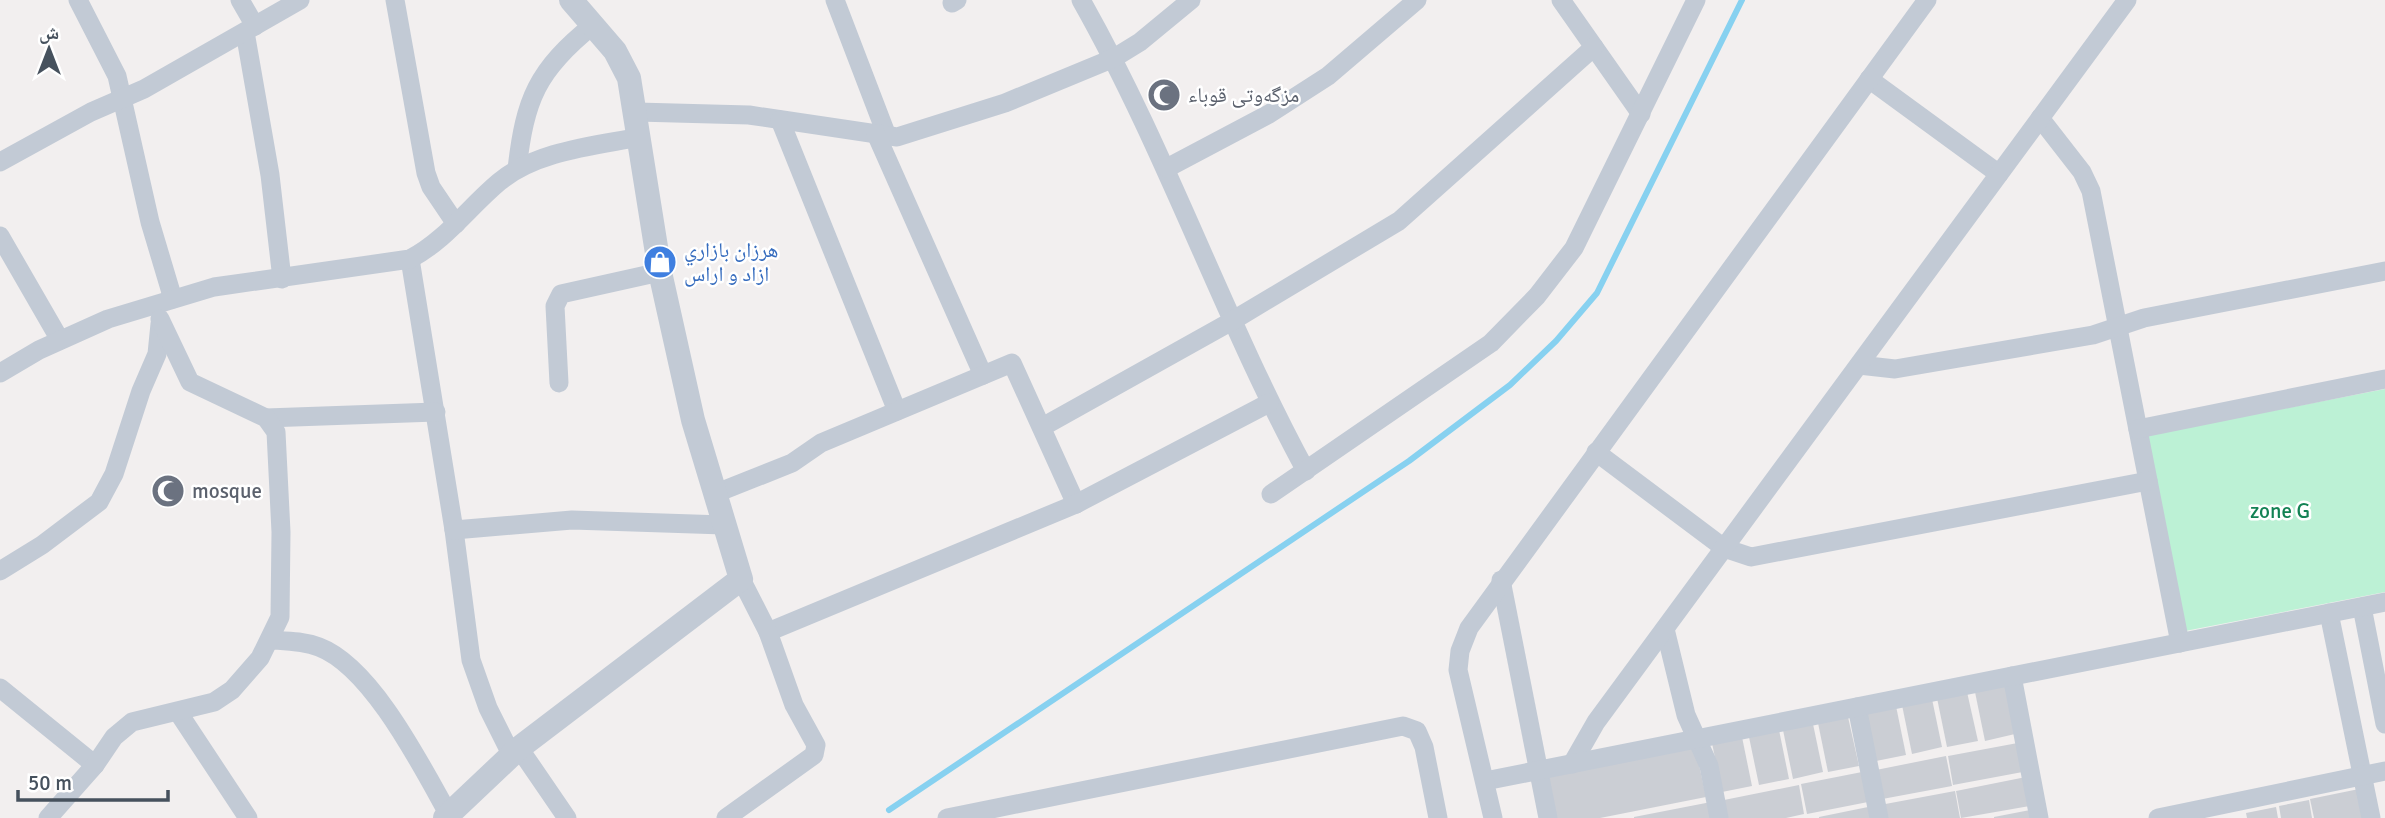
<svg xmlns="http://www.w3.org/2000/svg" width="2385" height="818" font-family="Signika,'Noto Naskh Arabic',sans-serif">
  <style>
    .green { fill: #bcf1d5 }
    .lines { fill: none; stroke-linecap: round; stroke-linejoin: round }
    .stream { stroke: #87d1f0; stroke-width: 6 }
    .building { fill: #cbced4 }
    .minor { stroke: #c2cad5; stroke-width: 19 }
    .tertiary { stroke: #c2cad5; stroke-width: 24 }
    .labels { text-anchor: middle; dominant-baseline: central; stroke-width: 5; stroke-linejoin: round; paint-order: stroke }
    .worship-label { font-size: 21px; fill: #5b616d; stroke: #fff; text-anchor: start }
    .shop-label { font-size: 21px; fill: #366cbe; stroke: #fff; text-anchor: start }
    .park-label { font-size: 21px; fill: #138254; stroke: #fff }
  </style>
  <rect width="100%" height="100%" fill="#f2efef"/>
  <path class="green" d="M2385,389V592L2185,631L2147,435Z"/>
  <g class="lines">
    <path class="stream" d="M889,810L1409,461L1510,385L1556,341L1597,293L1742,0"/>
  </g>
  <g class="building">
    <path d="M2005,686L2015,734L1985,741L1975,692Z"/>
    <path d="M1967,692L1978,741L1947,747L1937,698Z"/>
    <path d="M1932,699L1942,747L1912,754L1902,705Z"/>
    <path d="M1896,706L1906,755L1876,761L1866,712Z"/>
    <path d="M1848,717L1859,766L1828,772L1818,723Z"/>
    <path d="M1813,724L1823,772L1793,779L1783,730Z"/>
    <path d="M1779,730L1789,779L1759,785L1749,737Z"/>
    <path d="M1742,737L1752,786L1722,792L1712,743Z"/>
    <path d="M2023,742L2028,771L1953,785L1948,756Z"/>
    <path d="M1695,746L1706,797L1600,818H1553L1545,777Z"/>
    <path d="M1946,756L1952,786L1877,800L1871,771Z"/>
    <path d="M1862,772L1868,802L1807,814L1801,784Z"/>
    <path d="M2031,776L2036,805L1961,818L1956,791Z"/>
    <path d="M1799,785L1804,814L1786,818H1727L1724,800Z"/>
    <path d="M2359,789L2365,818H2314L2310,799Z"/>
    <path d="M1955,791L1960,818H1882L1880,805Z"/>
    <path d="M2309,800L2312,818H2281L2279,806Z"/>
    <path d="M1711,802L1714,818H1634V817Z"/>
    <path d="M1868,807L1870,818H1819V817Z"/>
    <path d="M2276,807L2278,818H2247L2246,813Z"/>
    <path d="M2035,809L2037,818H1994V817Z"/>
  </g>
  <g class="lines">
    <g class="minor">
      <path d="M78,0L117,76L150,222L173,299"/>
      <path d="M240,0L255,26"/>
      <path d="M395,0L426,173L431,187L456,224"/>
      <path d="M835,0L887,136"/>
      <path d="M1081,0C1167,152 1223,318 1306,471"/>
      <path d="M1561,0L1641,114"/>
      <path d="M952,3L957,0"/>
      <path d="M245,32L270,175L282,279"/>
      <path d="M1869,79L1999,174"/>
      <path d="M637,112L749,115L897,137L1005,103L1114,58L1140,42L1191,0"/>
      <path d="M2040,118L2082,172L2091,191L2180,643"/>
      <path d="M780,120L897,411"/>
      <path d="M876,134L983,375"/>
      <path d="M0,162L91,112L144,89L300,0"/>
      <path d="M1167,168L1269,114L1328,76L1417,0"/>
      <path d="M517,169C525,99 537,70 593,25"/>
      <path d="M0,236L60,340"/>
      <path d="M410,259L454,530L471,660L488,708L512,756"/>
      <path d="M1859,365L1895,369L2093,335L2144,318L2385,271"/>
      <path d="M0,373L39,350L108,319L214,287L410,259C446,240 468,208 499,182C536,151 594,146 640,137"/>
      <path d="M559,383L555,306L561,294L660,272"/>
      <path d="M266,418L436,412"/>
      <path d="M1044,426L1232,321L1399,221L1594,47"/>
      <path d="M2138,429L2385,379"/>
      <path d="M1596,452L1724,548L1751,557L2148,481"/>
      <path d="M714,494L792,463L821,443L1012,363L1076,504"/>
      <path d="M1271,494L1491,343L1537,296L1574,248L1696,0"/>
      <path d="M454,530L572,520L724,525"/>
      <path d="M0,571L42,545L99,502L114,474L141,391L157,354L160,324"/>
      <path d="M1501,580L1548,818"/>
      <path d="M2362,607L2385,724"/>
      <path d="M2329,613L2371,818"/>
      <path d="M1665,629L1686,715L1709,766L1719,818"/>
      <path d="M768,632L1076,504L1269,403"/>
      <path d="M271,640C287,641 303,641 319,647C372,667 422,767 449,815"/>
      <path d="M2012,676L2039,818"/>
      <path d="M0,688L95,765"/>
      <path d="M1857,707L1879,818"/>
      <path d="M178,712L248,818"/>
      <path d="M519,748L567,818"/>
      <path d="M1572,764L1596,722L2127,0"/>
      <path d="M1485,781L2385,602"/>
      <path d="M48,818L95,765L114,737L132,722L214,702L232,690L260,658L280,617L281,532L276,432L266,418L190,382L160,319"/>
      <path d="M726,818L814,755L816,745L794,705L768,632L741,579"/>
      <path d="M947,818L1403,726L1417,731L1424,747L1438,818"/>
      <path d="M1493,818L1458,670L1460,651L1469,628L1927,0"/>
      <path d="M2158,818L2385,771"/>
    </g>
    <path class="tertiary" d="M445,818L519,748L741,579L693,420L660,272L629,78L615,51L571,0"/>
  </g>
  <defs>
    <symbol id="mosque-disc" viewBox="-11 -11 22 22"><circle r="9.5" fill="#6b7280" stroke="#fff"/><path d="M3.5-4.9A6 6 0 1 0 3.5 4.9A5 5 0 1 1 3.5-4.9Z" fill="#fff"/></symbol>
    <symbol id="shop-disc" viewBox="-11 -11 22 22"><circle r="9.5" fill="#3f7fe0" stroke="#fff"/><path d="M-5-2.5h2.3a2.7 3.5 0 0 1 5.4 0H5L5.5 6h-11ZM-1.5-2.5h3a1.5 2.3 0 0 0-3 0Z" fill="#fff"/></symbol>
  </defs>
  <g fill-rule="evenodd">
    <use href="#mosque-disc" x="1145" y="76" width="38" height="38"/>
    <use href="#shop-disc" x="641" y="243" width="38" height="38"/>
    <use href="#mosque-disc" x="149" y="472" width="38" height="38"/>
  </g>
  <g class="labels">
    <g class="worship-label">
      <text x="1188" y="95">مزگەوتی قوباء</text>
      <text x="192" y="491">mosque</text>
    </g>
    <g class="shop-label">
      <text x="684" y="250">هرزان بازاري<tspan x="684" dy="24">ازاد و اراس</tspan></text>
    </g>
    <g class="park-label">
      <text x="2280" y="511">zone G</text>
    </g>
  </g>
  <g transform="translate(49 49)" stroke="#ffffff" stroke-width="5" paint-order="stroke">
  <path d="M0-5L12 26L0 18L-12 26Z" fill="#46515d"/>
  <text y="-10" font-size="19" font-weight="bold" text-anchor="middle" fill="#46515d">ش</text>
  </g>
  <path d="M18 790v10h150v-10" fill="none" stroke="#46515d" stroke-width="3.5"/>
  <text x="28" y="790" font-size="21" fill="#46515d" stroke="#ffffff" stroke-width="5" paint-order="stroke">50 m</text>
</svg>
